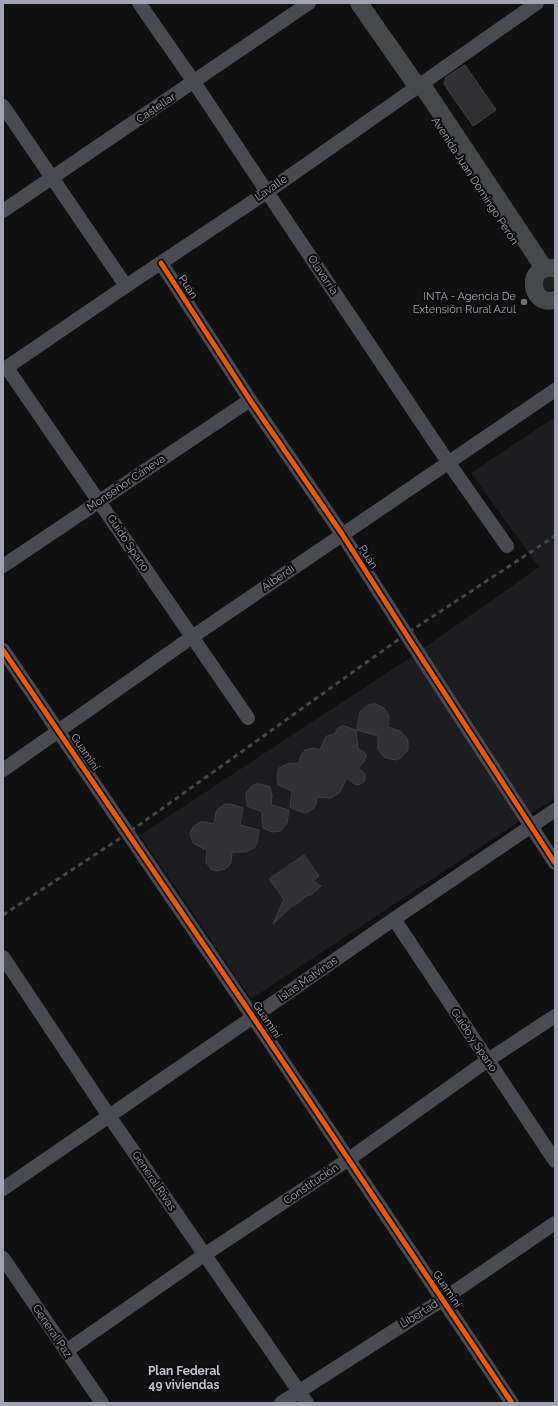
<svg xmlns="http://www.w3.org/2000/svg" width="558" height="1406" font-family="Raleway,sans-serif">
  <style>
    .built { fill: #1d1d1f }
    .green { fill: #1a201b }
    .building { fill: #313133; stroke: #404044 }
    .lines { fill: none; stroke-linecap: round; stroke-linejoin: round }
    .minor { stroke: #4a4b50; stroke-width: 14 }
    .major { stroke: #47484a; stroke-width: 18 }
    .rail { stroke: #464749; stroke-width: 3; stroke-dasharray: 5 4; stroke-linecap: butt }
    .cycleway-casing { stroke: #0b0b0c; stroke-width: 8 }
    .cycleway { stroke: #e8590c; stroke-width: 5 }
    .poi-dot { fill: #6f7179; stroke: #0b0b0c; stroke-width: 1.5 }
    .labels { text-anchor: middle; dominant-baseline: central; stroke-width: 4; stroke-linejoin: round; paint-order: stroke }
    .street-label { font-size: 11px; fill: #a2a5b1; stroke: #0b0b0c }
    .poi-label { font-size: 11px; fill: #a2a5b1; stroke: #0b0b0c; text-anchor: end }
    .neighbourhood-label { font-size: 12px; font-weight: bold; fill: #c2c5cd; stroke: #0b0b0c }
  </style>
  <rect width="100%" height="100%" fill="#101011"/>
  <path class="built" d="M555,417V798L251,999L140,835L414,655L539,567L471,473Z"/>
  <path class="green" d="M555,276L554,290H546L543,288V277Z"/>
  <g class="building">
    <path d="M465,65L496,110L473,126L444,84L446,77Z"/>
    <path d="M371,704H376L384,708L389,716L388,727L400,731L406,737L408,741V750L401,758L396,760L386,758L382,755L378,749V736L357,730L359,716L360,712L367,706Z"/>
    <path d="M341,726H344L356,730L358,749L363,751L366,755L364,762L358,767L365,774V780L364,782L358,785L355,784L347,778L339,793L331,798L317,797L316,804L314,808L306,813L301,812L290,807L292,791L278,785L277,776L279,768L287,764L299,763L300,757L305,750L314,748L320,750L325,738L327,736L335,734L338,728Z"/>
    <path d="M256,784H260L270,787L272,796L271,805L289,810L287,823L281,831L272,832L263,828L262,819V812L247,806L246,793L252,786Z"/>
    <path d="M225,804H230L243,808L240,825L259,830L257,843L255,847L246,852H232L231,862L229,866L225,869L216,871L211,869L206,862V858L207,850L196,845L193,843L190,834L193,827L200,822H205L214,824L216,812L218,809Z"/>
    <path d="M304,855L319,876L313,881L321,886L311,895H308L294,906H292L273,924L284,899L269,879Z"/>
  </g>
  <g class="lines">
    <g class="minor">
      <path d="M139,3L194,82L267,192L448,462L507,546"/>
      <path d="M3,106L126,286"/>
      <path d="M3,211L309,3"/>
      <path d="M161,263L250,400L342,534L406,634L555,863"/>
      <path d="M7,368L248,718"/>
      <path d="M3,370L126,286L267,192L537,3"/>
      <path d="M3,566L250,400"/>
      <path d="M3,650L253,1017L512,1403"/>
      <path d="M3,770L192,637L555,390"/>
      <path d="M394,919L555,1161"/>
      <path d="M3,957L109,1116L307,1403"/>
      <path d="M3,1189L253,1017L394,919L555,810"/>
      <path d="M3,1258L102,1403"/>
      <path d="M66,1351L204,1255L349,1159L488,1060L555,1016"/>
      <path d="M281,1403L442,1300L555,1223"/>
    </g>
    <g class="major">
      <path d="M359,3L417,86L424,88L544,268"/>
      <path d="M554,268C525,264 529,307 555,300"/>
    </g>
    <path class="rail" d="M3,915L128,833L406,634L555,536"/>
    <defs>
      <g id="cycleway">
        <path d="M161,263L250,400L342,534L406,634L555,863"/>
        <path d="M3,650L253,1017L512,1403"/>
      </g>
    </defs>
    <use href="#cycleway" class="cycleway-casing"/>
    <use href="#cycleway" class="cycleway"/>
  </g>
  <circle class="poi-dot" cx="524" cy="302" r="4"/>
  <g class="labels">
    <g class="street-label">
      <text transform="translate(156 108) rotate(-34)">Castellar</text>
      <text transform="translate(475 181) rotate(57)">Avenida Juan Domingo Perón</text>
      <text transform="translate(271 188) rotate(-35)">Lavalle</text>
      <text transform="translate(323 275) rotate(56)">Olavarría</text>
      <text transform="translate(188 287) rotate(57)">Puán</text>
      <text transform="translate(126 483) rotate(-34)">Monseñor Cáneva</text>
      <text transform="translate(128 543) rotate(56)">Guido Spano</text>
      <text transform="translate(368 557) rotate(58)">Puán</text>
      <text transform="translate(278 578) rotate(-34)">Alberdi</text>
      <text transform="translate(85 752) rotate(56)">Guaminí</text>
      <text transform="translate(308 979) rotate(-35)">Islas Malvinas</text>
      <text transform="translate(267 1020) rotate(56)">Guaminí</text>
      <text transform="translate(474 1040) rotate(56)">Guido y Spano</text>
      <text transform="translate(154 1181) rotate(56)">General Rivas</text>
      <text transform="translate(311 1184) rotate(-34)">Constitución</text>
      <text transform="translate(447 1289) rotate(56)">Guaminí</text>
      <text transform="translate(419 1314) rotate(-32)">Libertad</text>
      <text transform="translate(52 1331) rotate(56)">General Paz</text>
    </g>
    <g class="poi-label">
      <text x="516" y="296">INTA - Agencia De<tspan x="516" dy="13">Extensión Rural Azul</tspan></text>
    </g>
    <g class="neighbourhood-label">
      <text x="184" y="1371">Plan Federal<tspan x="184" dy="14">49 viviendas</tspan></text>
    </g>
  </g>
  <rect width="558" height="1406" fill="none" stroke="#a2a5b1" stroke-width="8"/>
</svg>
